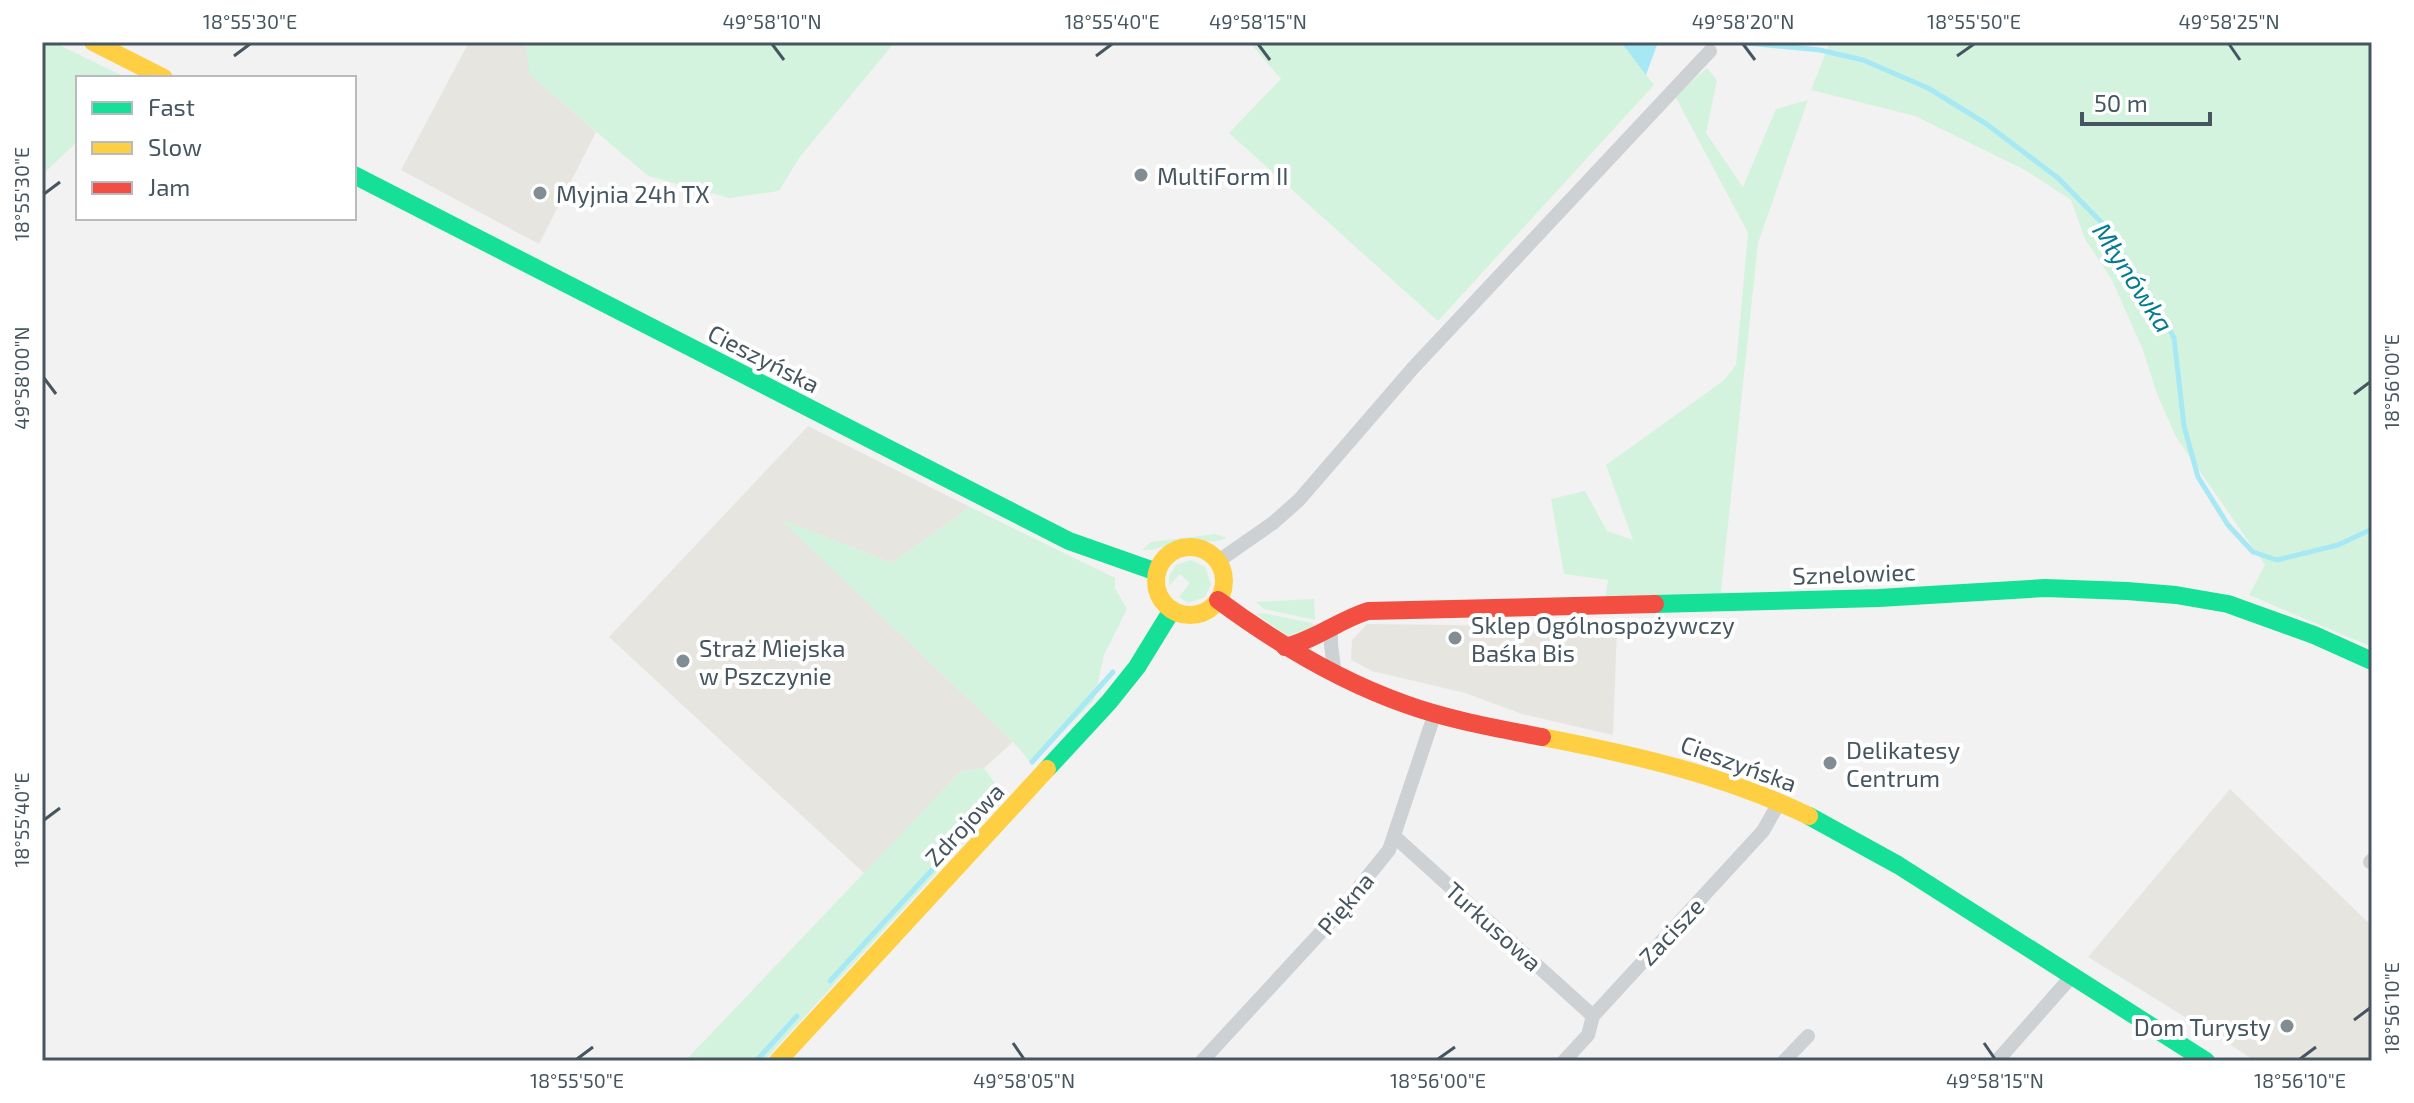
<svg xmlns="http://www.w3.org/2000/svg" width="2414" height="1103" font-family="'Exo 2',sans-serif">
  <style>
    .commercial { fill: #e7e5e0 }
    .green { fill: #d4f3de }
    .water { fill: #a6e9f4 }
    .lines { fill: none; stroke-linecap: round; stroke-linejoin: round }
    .stream { stroke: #a6e9f4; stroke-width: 5 }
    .street { stroke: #cdd1d3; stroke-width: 14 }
    .fast { stroke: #16e098; stroke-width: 18 }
    .slow { stroke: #ffcf43; stroke-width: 18 }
    .jam { stroke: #f24e42; stroke-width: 18 }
    .ticks { fill: none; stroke: #465660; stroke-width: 3 }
    .poi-dot { fill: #828d93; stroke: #fff; stroke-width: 3 }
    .labels { text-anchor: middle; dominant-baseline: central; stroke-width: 8; stroke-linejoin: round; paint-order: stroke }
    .poi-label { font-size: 24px; fill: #465660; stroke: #fff; text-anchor: start }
    .street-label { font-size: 24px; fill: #465660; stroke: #fff }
    .water-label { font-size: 26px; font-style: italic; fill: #047c90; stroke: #fff }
    .neatline { fill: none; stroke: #465660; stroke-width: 3 }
    .ticks-label { font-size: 20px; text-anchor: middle; fill: #465660 }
  </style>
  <rect width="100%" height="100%" fill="#f2f2f2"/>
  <g class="commercial">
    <path d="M469,42H525L531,75L596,132L539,244L401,170Z"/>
    <path d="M808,426L970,507L892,563L782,520L1013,742L984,768L960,772L865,874L609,637Z"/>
    <path d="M1367,624L1617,627L1613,735L1522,714L1465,693L1372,671L1351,660L1352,640Z"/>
    <path d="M2230,789L2372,926V1061H2256L2088,957Z"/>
  </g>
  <g class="green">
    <path d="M42,42H53L127,78H78V141L42,175Z"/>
    <path d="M525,42H895L799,158L779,191L729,198L648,176L530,75Z"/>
    <path d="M1249,42H1621L1654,85L1438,321L1229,133L1281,79Z"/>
    <path d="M1830,42H2372V647L2249,595L2265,565L2176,437L2157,394L2143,350L2112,280L2085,239L2071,200L2025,170L1915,116L1811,90Z"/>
    <path d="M1707,68L1717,80L1706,133L1743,187L1776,109L1808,100L1758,243L1720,600L1605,599L1608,580L1564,574L1551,499L1585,491L1607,531L1633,540L1606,465L1723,381L1736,365L1748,233L1675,96Z"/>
    <path d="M970,507L1115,578V588L1127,609L1104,655L1094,700L1032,764L1013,742L780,519L892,563Z"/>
    <path d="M1215,534L1227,538C1213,544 1202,540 1188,541C1171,542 1159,551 1142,550L1151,542Z"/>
    <path d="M1191,560L1205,567L1211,584L1205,597L1188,603L1179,597L1190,583L1180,574L1169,586V576L1176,565Z"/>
    <path d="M1314,599L1315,620L1264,609L1256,602Z"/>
    <path d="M1263,613L1312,623L1316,627L1288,636L1256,614Z"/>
    <path d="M984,768L1005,798L764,1061H685L960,772Z"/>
  </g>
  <path class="water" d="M1621,42H1658L1646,75Z"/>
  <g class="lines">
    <g class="stream">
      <path d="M1737,42L1820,50L1863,60L1928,88L1985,123L2058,178L2104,225L2157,306L2174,338L2184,426L2198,477L2228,525L2253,552L2277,560L2338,545L2372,529"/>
      <path d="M1032,762L1113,672"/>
      <path d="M830,981L997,799"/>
      <path d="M756,1061L797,1016"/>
    </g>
    <g class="street">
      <path d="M1217,562L1273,523L1299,500L1413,368L1710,51"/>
      <path d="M1331,629V645L1335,675"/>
      <path d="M1395,837L1593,1016"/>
      <path d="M2370,862L2372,860"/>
      <path d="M1202,1061L1335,917L1389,850L1435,713"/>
      <path d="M1564,1061L1588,1035L1593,1016L1763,831L1780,801"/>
      <path d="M1784,1061L1808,1036"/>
      <path d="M1997,1061L2072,976"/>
    </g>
    <g class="fast">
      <path d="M354,175L1069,541L1157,572"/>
      <path d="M1655,604L1879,598L2045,588L2127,591L2176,595L2228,604L2314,635L2372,661"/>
      <path d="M1047,769L1109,702L1137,667L1172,610"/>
      <path d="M1809,816L1898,865L2206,1061"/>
    </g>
    <g class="slow">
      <path d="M93,42L164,78"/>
      <circle cx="1190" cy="581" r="34"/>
      <path d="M1542,737C1635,755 1724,775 1809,816"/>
      <path d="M778,1061L1047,769"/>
    </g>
    <g class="jam">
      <path d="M1218,600C1276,643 1337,680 1405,704C1449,720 1496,728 1542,737"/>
      <path d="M1285,647C1315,640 1339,620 1368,611L1655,604"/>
    </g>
  </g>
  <path class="ticks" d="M772,44L784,60M1258,44L1270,60M1743,44L1755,60M2229,44L2240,60M234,56L250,44M1096,56L1112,44M1957,56L1974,44M44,194L60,182M44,378L56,394M2354,394L2370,382M44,820L60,808M2354,1020L2370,1008M1013,1043L1024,1059M1984,1043L1995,1059M577,1059L593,1047M1438,1059L1455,1047M2300,1059L2316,1047"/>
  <g class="poi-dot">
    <circle cx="1141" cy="175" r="8"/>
    <circle cx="540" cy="193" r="8"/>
    <circle cx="1455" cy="638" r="8"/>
    <circle cx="683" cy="661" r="8"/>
    <circle cx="1830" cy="763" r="8"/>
    <circle cx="2287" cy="1026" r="8"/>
  </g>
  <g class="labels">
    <g class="poi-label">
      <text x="1157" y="175">MultiForm II</text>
      <text x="556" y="193">Myjnia 24h TX</text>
      <text x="1471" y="624">Sklep Ogólnospożywczy<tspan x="1471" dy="28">Baśka Bis</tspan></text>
      <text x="699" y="647">Straż Miejska<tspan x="699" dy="28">w Pszczynie</tspan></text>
      <text x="1846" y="749">Delikatesy<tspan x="1846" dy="28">Centrum</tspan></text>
      <text x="2271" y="1026" text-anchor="end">Dom Turysty</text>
    </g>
    <g class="street-label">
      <text transform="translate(764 358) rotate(27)">Cieszyńska</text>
      <text transform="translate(1854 573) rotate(-2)">Sznelowiec</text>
      <text transform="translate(1739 763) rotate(20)">Cieszyńska</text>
      <text transform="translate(964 824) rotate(-47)">Zdrojowa</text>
      <text transform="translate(1345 903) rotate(-50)">Piękna</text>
      <text transform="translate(1494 926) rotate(42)">Turkusowa</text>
      <text transform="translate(1671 931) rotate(-47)">Zacisze</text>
    </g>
    <g class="water-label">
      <text transform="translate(2134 277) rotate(57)">Młynówka</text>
    </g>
  </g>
  <rect width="2414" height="1103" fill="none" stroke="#ffffff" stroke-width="88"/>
  <rect x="76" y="76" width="280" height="144" fill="#ffffff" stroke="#b5bbbf" stroke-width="2"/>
  <rect x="92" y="102" width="40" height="12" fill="#16e098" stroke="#b5bbbf" stroke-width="2"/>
  <text x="148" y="116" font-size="24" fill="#465660">Fast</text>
  <rect x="92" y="142" width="40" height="12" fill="#ffcf43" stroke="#b5bbbf" stroke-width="2"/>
  <text x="148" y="156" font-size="24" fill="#465660">Slow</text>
  <rect x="92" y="182" width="40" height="12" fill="#f24e42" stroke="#b5bbbf" stroke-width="2"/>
  <text x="148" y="196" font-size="24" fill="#465660">Jam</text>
  <path d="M2082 112v12h128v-12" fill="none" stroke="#465660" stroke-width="4"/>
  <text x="2094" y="112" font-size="24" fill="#465660" stroke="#ffffff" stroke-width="6" paint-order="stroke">50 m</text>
  <rect x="44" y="44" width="2326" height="1015" class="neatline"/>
  <g class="ticks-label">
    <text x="250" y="29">18°55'30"E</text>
    <text x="772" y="29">49°58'10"N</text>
    <text x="1112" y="29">18°55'40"E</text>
    <text x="1258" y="29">49°58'15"N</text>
    <text x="1743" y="29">49°58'20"N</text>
    <text x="1974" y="29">18°55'50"E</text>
    <text x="2229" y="29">49°58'25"N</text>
    <text transform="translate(22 194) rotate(-90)" y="7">18°55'30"E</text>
    <text transform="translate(22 378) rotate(-90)" y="7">49°58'00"N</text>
    <text transform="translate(2392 382) rotate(-90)" y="7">18°56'00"E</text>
    <text transform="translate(22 820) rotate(-90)" y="7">18°55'40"E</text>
    <text transform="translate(2392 1008) rotate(-90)" y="7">18°56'10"E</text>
    <text x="577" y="1088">18°55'50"E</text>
    <text x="1024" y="1088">49°58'05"N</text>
    <text x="1438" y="1088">18°56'00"E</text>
    <text x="1995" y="1088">49°58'15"N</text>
    <text x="2300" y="1088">18°56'10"E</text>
  </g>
</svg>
